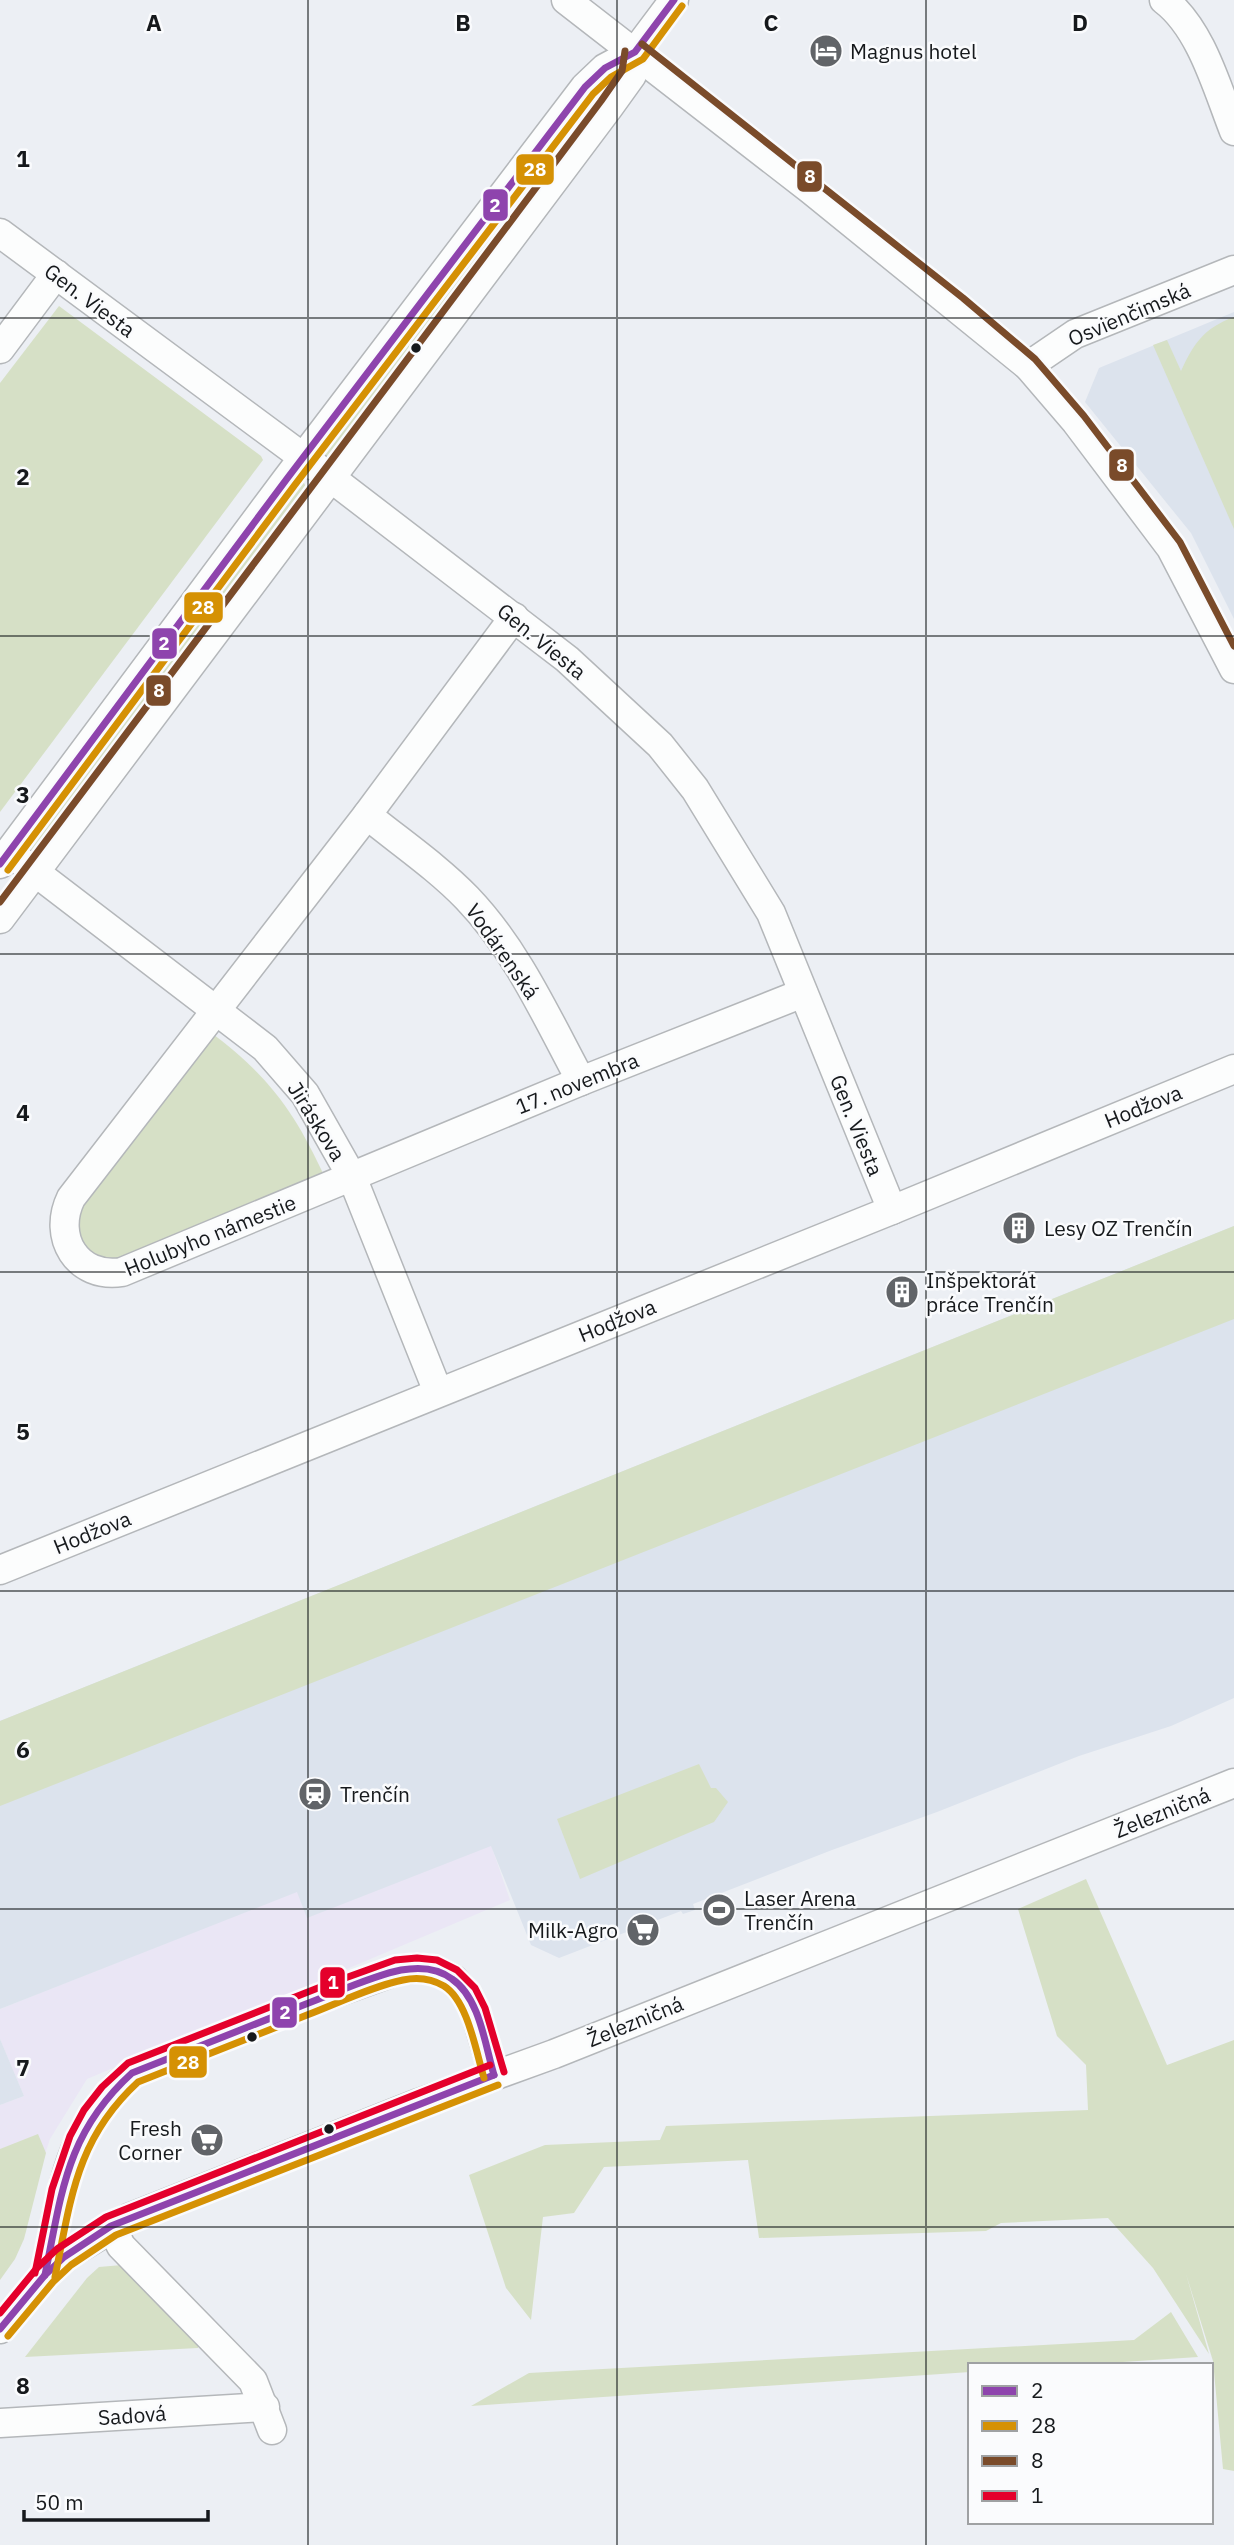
<svg xmlns="http://www.w3.org/2000/svg" width="1234" height="2545" font-family="'IBM Plex Sans',sans-serif">
  <style>
    .commercial { fill: #eae6f5 }
    .built { fill: #dce3ed }
    .green { fill: #d6e0c6 }
    .lines { fill: none; stroke-linecap: round; stroke-linejoin: round }
    .minor-casing { stroke: #b4b7ba; stroke-width: 31 }
    .minor { stroke: #fcfdfd; stroke-width: 28 }
    .bus-1-casing { stroke: #fafbfd; stroke-width: 12 }
    .bus-2-casing { stroke: #fafbfd; stroke-width: 12 }
    .bus-3-casing { stroke: #fafbfd; stroke-width: 12 }
    .bus-4-casing { stroke: #fafbfd; stroke-width: 12 }
    .bus-1 { stroke: #8e44ad; stroke-width: 7 }
    .bus-2 { stroke: #d59104; stroke-width: 7 }
    .bus-3 { stroke: #7a4b2a; stroke-width: 7 }
    .bus-4 { stroke: #e4002b; stroke-width: 7 }
    .grid { fill: none; stroke: #16191c; stroke-width: 2; stroke-opacity: 0.55 }
    .bus-dot { fill: #16191c; stroke: #fafbfd; stroke-width: 2.5 }
    .labels { text-anchor: middle; dominant-baseline: central; stroke-width: 5; stroke-linejoin: round; paint-order: stroke }
    .poi-label { font-size: 21px; fill: #16191c; stroke: #fafbfd; text-anchor: start }
    .street-label { font-size: 21px; fill: #16191c; stroke: #fafbfd }
    .grid-label { font-size: 23px; text-anchor: middle; font-weight: bold; fill: #16191c; stroke: #fafbfd; stroke-width: 5; stroke-linejoin: round; paint-order: stroke }
    .line-badge { stroke: #fafbfd; stroke-width: 2.5 }
    .badge-label { font-size: 19px; text-anchor: middle; font-weight: bold; fill: #fff }
  </style>
  <rect width="100%" height="100%" fill="#eceff4"/>
  <path class="commercial" d="M491,1845L510,1900L87,2079L50,2139L26,2210L0,2218V2105L24,2096L0,2039V2009L297,1891L308,1917Z"/>
  <g class="built">
    <path d="M1234,312V619L1191,533L1085,402L1099,368Z"/>
    <path d="M1234,1226V1698L1171,1726L1079,1756L937,1812L832,1850L693,1904L695,1910L683,1914L681,1911L559,1958L531,1945L491,1846L307,1918L297,1892L0,2009V1721Z"/>
    <path d="M0,2039L24,2096L0,2105Z"/>
  </g>
  <g class="green">
    <path d="M601,81L606,87L330,457L321,455Z"/>
    <path d="M59,306L261,456L263,460L0,812V383Z"/>
    <path d="M1234,317V529L1153,345L1167,340L1181,371C1194,343 1204,328 1234,317Z"/>
    <path d="M303,481L306,487L305,490L34,850L31,852L25,849Z"/>
    <path d="M209,1031C269,1076 295,1112 326,1180L112,1264L81,1249L74,1215Z"/>
    <path d="M1234,1226V1319L0,1806V1721Z"/>
    <path d="M699,1764L711,1788H716L728,1802L714,1822L580,1879L557,1819Z"/>
    <path d="M1086,1879L1167,2065L1234,2040V2471L1223,2469L1213,2361L1186,2274L1209,2354L1153,2268L1108,2218L1001,2223L986,2231L759,2238L748,2160L604,2167L574,2213L543,2217L531,2320L506,2288L469,2175L545,2145L660,2140L666,2126L1088,2110L1086,2065L1057,2036L1018,1909Z"/>
    <path d="M38,2134L46,2153L24,2239L15,2259L0,2280V2149Z"/>
    <path d="M122,2265L198,2338V2348L25,2357L87,2278L99,2267Z"/>
    <path d="M1171,2312L1198,2357L1078,2365H970V2372L471,2406L529,2373L1134,2340Z"/>
  </g>
  <g class="lines">
    <defs>
      <g id="minor">
        <path d="M566,0L811,190L1028,366L1076,422L1171,548L1234,669"/>
        <path d="M1164,0C1201,28 1217,88 1234,131"/>
        <path d="M0,233L331,478L567,659L660,745L695,789L771,913L892,1210"/>
        <path d="M0,349L56,274"/>
        <path d="M1028,366L1075,334L1234,270"/>
        <path d="M514,617L367,815L71,1198C52,1237 77,1279 122,1272L581,1081L803,993"/>
        <path d="M367,815C400,842 437,867 467,898C517,950 547,1018 581,1081"/>
        <path d="M22,862L265,1048L305,1094L352,1177L438,1392"/>
        <path d="M0,864L286,480L585,87L605,68L635,52L674,0"/>
        <path d="M0,919L609,107L632,75L635,52"/>
        <path d="M0,1570L892,1210L1234,1069"/>
        <path d="M111,2226L121,2246L253,2381L272,2430"/>
        <path d="M45,2275C61,2200 66,2124 132,2073L327,1996L399,1970L417,1968L434,1970L453,1979L466,1994L475,2011L494,2075"/>
        <path d="M0,2329L45,2275L64,2257L129,2218L419,2103L554,2054L1234,1783"/>
        <path d="M0,2423L265,2407"/>
      </g>
    </defs>
    <use href="#minor" class="minor-casing"/>
    <use href="#minor" class="minor"/>
    <defs>
      <g id="bus-1">
        <path d="M0,864L286,480L585,87L605,68L635,52L674,0"/>
        <path d="M45,2275C62,2192 66,2133 132,2073C190,2050 248,2027 306,2004C333,1994 374,1975 401,1970C418,1967 438,1968 452,1979C480,1998 485,2045 494,2075"/>
        <path d="M0,2329L45,2275L64,2257L111,2226L494,2075"/>
      </g>
      <g id="bus-2">
        <path d="M8,870L294,486L593,94L611,77L643,59L682,6"/>
        <path d="M55,2277C71,2199 76,2139 138,2082C194,2060 251,2037 307,2015C336,2004 373,1986 403,1980C417,1977 432,1979 444,1986C468,2001 476,2052 484,2078"/>
        <path d="M8,2336L53,2282L71,2265L116,2235L498,2085"/>
      </g>
      <g id="bus-3">
        <path d="M642,44L963,298L1035,359L1084,416L1180,542L1234,646"/>
        <path d="M0,902L601,101L622,71L625,51"/>
      </g>
      <g id="bus-4">
        <path d="M35,2273L52,2189L70,2136L84,2110L102,2087L128,2063L323,1986L395,1960L417,1958L437,1960L457,1970L475,1988L485,2008L504,2072"/>
        <path d="M0,2313L37,2268L57,2249L106,2217L490,2065"/>
      </g>
    </defs>
    <use href="#bus-1" class="bus-1-casing"/>
    <use href="#bus-2" class="bus-2-casing"/>
    <use href="#bus-3" class="bus-3-casing"/>
    <use href="#bus-4" class="bus-4-casing"/>
    <use href="#bus-1" class="bus-1"/>
    <use href="#bus-2" class="bus-2"/>
    <use href="#bus-3" class="bus-3"/>
    <use href="#bus-4" class="bus-4"/>
  </g>
  <path class="grid" d="M308,0V2545M617,0V2545M926,0V2545M0,318H1234M0,636H1234M0,954H1234M0,1272H1234M0,1591H1234M0,1909H1234M0,2227H1234"/>
  <defs>
    <symbol id="hotel-disc" viewBox="-11 -11 22 22"><circle r="9.5" fill="#616468" stroke="#fafbfd"/><path d="M-6-4.5h1.5V1H6V5H4.5V3h-9V5H-6ZM-4 0a1.8 1.8 0 1 1 3.6 0ZM.5 0V-2.5h3Q6-2.5 6 0Z" fill="#fff"/></symbol>
    <symbol id="building-disc" viewBox="-11 -11 22 22"><circle r="9.5" fill="#616468" stroke="#fafbfd"/><path d="M-4-6H4V6H1V3H-1V6H-4ZM-2.5-4.3h1.7v1.8h-1.7ZM.8-4.3h1.7v1.8H.8ZM-2.5-1h1.7V.8h-1.7ZM.8-1h1.7V.8H.8Z" fill="#fff"/></symbol>
    <symbol id="station-disc" viewBox="-11 -11 22 22"><circle r="9.5" fill="#616468" stroke="#fafbfd"/><path d="M-3-6H3Q5-6 5-4V2Q5 4 3 4L4.5 6H3L1.5 4h-3L-3 6H-4.5L-3 4Q-5 4-5 2V-4Q-5-6-3-6ZM-3.5-4v3h7v-3ZM-3.5 1v1.5H-2V1ZM2 1v1.5H3.5V1Z" fill="#fff"/></symbol>
    <symbol id="stadium-disc" viewBox="-11 -11 22 22"><circle r="9.5" fill="#616468" stroke="#fafbfd"/><path d="M0-5a6.5 5 0 1 0 0 10a6.5 5 0 1 0 0-10ZM-3.5-1.8h7v3.6h-7Z" fill="#fff"/></symbol>
    <symbol id="supermarket-disc" viewBox="-11 -11 22 22"><circle r="9.5" fill="#616468" stroke="#fafbfd"/><path d="M-6-5.5h2.5l.6 2H6L4.5 2H-2.5L-4.4-4H-6ZM-1.5 3.2a1.3 1.3 0 1 0 .1 0ZM3 3.2a1.3 1.3 0 1 0 .1 0Z" fill="#fff"/></symbol>
  </defs>
  <g fill-rule="evenodd">
    <use href="#hotel-disc" x="807" y="32" width="38" height="38"/>
    <use href="#building-disc" x="1000" y="1209" width="38" height="38"/>
    <use href="#building-disc" x="883" y="1273" width="38" height="38"/>
    <use href="#station-disc" x="296" y="1775" width="38" height="38"/>
    <use href="#stadium-disc" x="700" y="1891" width="38" height="38"/>
    <use href="#supermarket-disc" x="624" y="1911" width="38" height="38"/>
    <use href="#supermarket-disc" x="188" y="2121" width="38" height="38"/>
  </g>
  <g class="bus-dot">
    <circle cx="416" cy="348" r="6"/>
    <circle cx="252" cy="2037" r="6"/>
    <circle cx="329" cy="2129" r="6"/>
  </g>
  <g class="labels">
    <g class="poi-label">
      <text x="850" y="51">Magnus hotel</text>
      <text x="1044" y="1228">Lesy OZ Trenčín</text>
      <text x="926" y="1280">Inšpektorát<tspan x="926" dy="24">práce Trenčín</tspan></text>
      <text x="340" y="1794">Trenčín</text>
      <text x="744" y="1898">Laser Arena<tspan x="744" dy="24">Trenčín</tspan></text>
      <text x="618" y="1930" text-anchor="end">Milk-Agro</text>
      <text x="182" y="2128" text-anchor="end">Fresh<tspan x="182" dy="24">Corner</tspan></text>
    </g>
    <g class="street-label">
      <text transform="translate(90 300) rotate(37)">Gen. Viesta</text>
      <text transform="translate(1129 314) rotate(-23)">Osvienčimská</text>
      <text transform="translate(542 641) rotate(39)">Gen. Viesta</text>
      <text transform="translate(503 951) rotate(55)">Vodárenská</text>
      <text transform="translate(577 1083) rotate(-22)">17. novembra</text>
      <text transform="translate(1143 1106) rotate(-22)">Hodžova</text>
      <text transform="translate(317 1121) rotate(58)">Jiráskova</text>
      <text transform="translate(857 1125) rotate(68)">Gen. Viesta</text>
      <text transform="translate(210 1235) rotate(-22)">Holubyho námestie</text>
      <text transform="translate(617 1320) rotate(-22)">Hodžova</text>
      <text transform="translate(92 1532) rotate(-22)">Hodžova</text>
      <text transform="translate(1162 1812) rotate(-22)">Železničná</text>
      <text transform="translate(635 2021) rotate(-22)">Železničná</text>
      <text transform="translate(132 2415) rotate(-4)">Sadová</text>
    </g>
  </g>
  <g class="grid-label">
    <text x="154" y="31">A</text>
    <text x="463" y="31">B</text>
    <text x="771" y="31">C</text>
    <text x="1080" y="31">D</text>
    <text x="23" y="167">1</text>
    <text x="23" y="485">2</text>
    <text x="23" y="803">3</text>
    <text x="23" y="1121">4</text>
    <text x="23" y="1440">5</text>
    <text x="23" y="1758">6</text>
    <text x="23" y="2076">7</text>
    <text x="23" y="2394">8</text>
  </g>
  <g class="line-badge">
    <rect x="515" y="153" width="40" height="33" rx="7" fill="#d59104"/>
    <rect x="796" y="160" width="27" height="33" rx="7" fill="#7a4b2a"/>
    <rect x="482" y="188" width="27" height="34" rx="7" fill="#8e44ad"/>
    <rect x="1108" y="448" width="27" height="34" rx="7" fill="#7a4b2a"/>
    <rect x="183" y="591" width="41" height="33" rx="7" fill="#d59104"/>
    <rect x="151" y="627" width="27" height="33" rx="7" fill="#8e44ad"/>
    <rect x="145" y="674" width="27" height="33" rx="7" fill="#7a4b2a"/>
    <rect x="319" y="1966" width="27" height="33" rx="7" fill="#e4002b"/>
    <rect x="271" y="1996" width="27" height="33" rx="7" fill="#8e44ad"/>
    <rect x="168" y="2045" width="40" height="34" rx="7" fill="#d59104"/>
  </g>
  <g class="badge-label">
    <text x="535" y="176">28</text>
    <text x="810" y="183">8</text>
    <text x="495" y="212">2</text>
    <text x="1122" y="472">8</text>
    <text x="203" y="614">28</text>
    <text x="164" y="650">2</text>
    <text x="159" y="697">8</text>
    <text x="333" y="1989">1</text>
    <text x="285" y="2019">2</text>
    <text x="188" y="2069">28</text>
  </g>
  <rect x="968" y="2363" width="245" height="161" fill="#fafbfd" stroke="#9fa1a3" stroke-width="2"/>
  <rect x="982" y="2386" width="35" height="10" fill="#8e44ad" stroke="#9fa1a3" stroke-width="2"/>
  <text x="1031" y="2398" font-size="21" fill="#16191c">2</text>
  <rect x="982" y="2421" width="35" height="10" fill="#d59104" stroke="#9fa1a3" stroke-width="2"/>
  <text x="1031" y="2433" font-size="21" fill="#16191c">28</text>
  <rect x="982" y="2456" width="35" height="10" fill="#7a4b2a" stroke="#9fa1a3" stroke-width="2"/>
  <text x="1031" y="2468" font-size="21" fill="#16191c">8</text>
  <rect x="982" y="2491" width="35" height="10" fill="#e4002b" stroke="#9fa1a3" stroke-width="2"/>
  <text x="1031" y="2503" font-size="21" fill="#16191c">1</text>
  <path d="M24 2510v10h184v-10" fill="none" stroke="#16191c" stroke-width="3.5"/>
  <text x="35" y="2510" font-size="21" fill="#16191c" stroke="#fafbfd" stroke-width="5" paint-order="stroke">50 m</text>
</svg>
